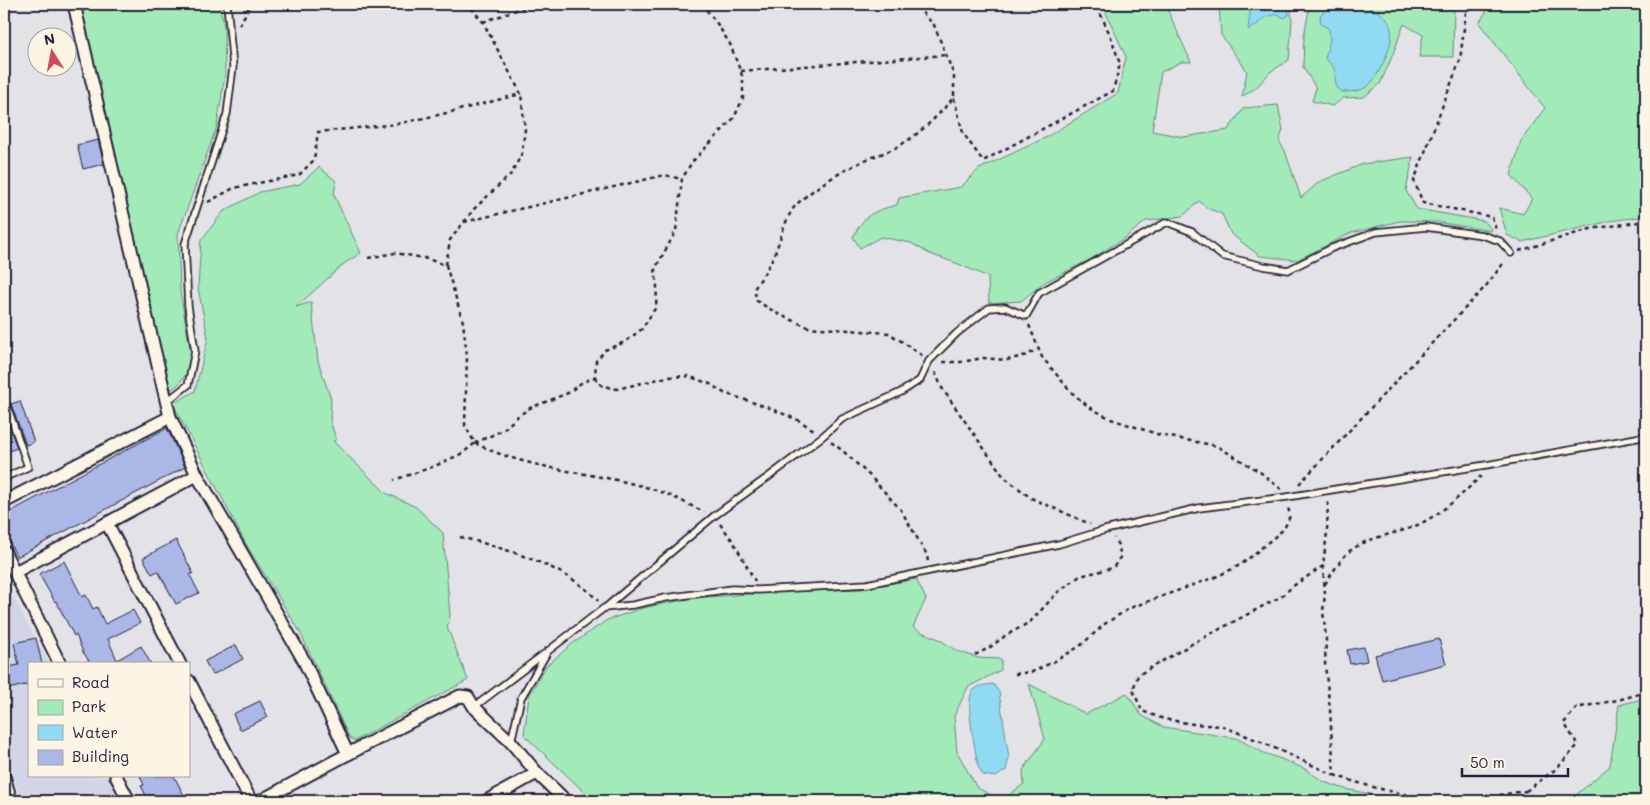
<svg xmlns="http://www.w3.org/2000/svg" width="1650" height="805" font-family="Mali,sans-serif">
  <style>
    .built { fill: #d2d5e6 }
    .green { fill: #a2ebb9; stroke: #62867a }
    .water { fill: #91dbf2; stroke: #6591a9 }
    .building { fill: #aab7e7; stroke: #22223b }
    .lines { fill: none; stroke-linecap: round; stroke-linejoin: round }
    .service-casing { stroke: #22223b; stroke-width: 9 }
    .minor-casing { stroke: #22223b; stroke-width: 15 }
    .path { stroke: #22223b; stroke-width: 2.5; stroke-dasharray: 4 4; stroke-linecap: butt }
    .service { stroke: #fcf5e5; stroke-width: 5.5 }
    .minor { stroke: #fcf5e5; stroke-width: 11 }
  </style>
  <rect width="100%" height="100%" fill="#e3e2e6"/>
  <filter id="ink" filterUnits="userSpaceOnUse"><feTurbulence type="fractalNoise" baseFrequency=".02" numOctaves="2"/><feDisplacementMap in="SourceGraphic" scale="10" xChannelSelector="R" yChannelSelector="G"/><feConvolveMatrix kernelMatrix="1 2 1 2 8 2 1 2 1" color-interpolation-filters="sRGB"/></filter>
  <g filter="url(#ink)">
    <path class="built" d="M4,579L49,664H29V776H108L121,801H21L4,742Z"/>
    <g class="green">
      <path d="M80,4H219L224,26L225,74L217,126L178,234L180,291L191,355L186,374L178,385L172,389L167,386Z"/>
      <path d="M1102,4H1165L1191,62H1181L1161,72L1152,131L1184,137L1228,130L1244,108L1278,105L1283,130L1279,141L1285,151L1301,198L1319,182L1363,164L1413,157L1406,191L1417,209L1485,221L1492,231L1436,222L1400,221L1351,233L1297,260L1260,256L1231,234L1222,214L1207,208L1199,201L1183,216L1146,221L1125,238L1089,260L1043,283L1021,301L989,303L988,277L956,263L930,254L911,243L881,237L860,248L853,237C865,214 873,211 897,205L899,198L961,187L979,169L1045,138L1118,93L1126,57Z"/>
      <path d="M1219,4H1290L1292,20L1289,60L1270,72L1257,87L1242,97L1247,71L1221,35Z"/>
      <path d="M1310,4H1454L1453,57H1419L1423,35L1404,24L1391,59L1380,84L1364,97L1343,98L1333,106L1312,101L1316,88L1303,67L1304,36Z"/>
      <path d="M1491,4H1646V216L1610,221L1522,242L1507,235L1499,208L1523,214L1532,199L1511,175L1521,141L1545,108L1479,23Z"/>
      <path d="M319,167L336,181L334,195L361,253L345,263L296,307L311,302L318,361L331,399L330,420L336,440L333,441L386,493L416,507L443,533L450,615L447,627L468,680L354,741L349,737L300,632L247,546L173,404L195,391L208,338L198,288L201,240L224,211L260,192L300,184Z"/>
      <path d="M916,579L926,599L913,627L921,632L939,639L955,650L978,658L1001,659V670L968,687L954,716L957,752L977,788L1002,800L1024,784L1023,770L1045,739L1029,684L1086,714L1127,693L1141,715L1163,727L1236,738L1264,753L1281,759L1305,769L1324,782L1345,789L1397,799L1398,801H594L524,735L529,696L546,666L572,644L607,620L643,608L693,598L779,592L862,589Z"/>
      <path d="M1646,698V801H1569L1610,766L1619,705Z"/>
    </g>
    <g class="water">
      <path d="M1251,4H1287L1289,15L1284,18L1278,14L1265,17L1257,25L1248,30Z"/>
      <path d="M1329,4C1340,4 1353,2 1363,5C1395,15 1397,33 1384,61C1381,68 1374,81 1368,86C1360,92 1350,92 1342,92L1336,86C1334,71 1338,69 1325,59L1330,39L1329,29L1321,24L1320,16Z"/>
      <path d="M993,684L999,692L1009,758L1006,770L996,777L983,775L978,766C976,751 965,704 972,692C977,685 985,685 993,684Z"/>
    </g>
    <g class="building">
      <path d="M98,140L104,164L83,169L77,145Z"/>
      <path d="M20,401L34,442L26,445L11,404Z"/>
      <path d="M4,411L17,448L4,453Z"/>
      <path d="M167,428L185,467L17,557L4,532V515Z"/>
      <path d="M176,540L193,573L190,575L199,593L176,604L158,571L152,574L143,558Z"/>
      <path d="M64,561L82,597L86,595L93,609L97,607L105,624L133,610L140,623L108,639L117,660L141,646L151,664H91L83,652L76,635L74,636L56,601L55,602L39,574Z"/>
      <path d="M36,638L42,664H29V686L25,685L4,690V668L19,665L14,643Z"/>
      <path d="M1439,639L1446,664L1382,680L1375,655Z"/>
      <path d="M236,645L243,659L212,675L205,661Z"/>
      <path d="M1364,647L1367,661L1350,664L1347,650Z"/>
      <path d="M260,701L268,717L240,730L233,714Z"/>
      <path d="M140,776H174L187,801H149L141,786L144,785Z"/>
    </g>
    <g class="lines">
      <defs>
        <g id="service">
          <path d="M4,397L28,467L4,478"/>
          <path d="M166,402L188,385L195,351L188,306L185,244L227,114L233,67L227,4"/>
          <path d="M605,608L714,516L771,475L823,436L842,419L901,392L920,380L929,361L957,333L989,308L1005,307L1026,316L1039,293L1167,222L1192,232L1222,256L1263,266L1288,270L1332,248L1376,232L1426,227L1482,235L1500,241L1511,253"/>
          <path d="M474,707L544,654"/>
          <path d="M511,742L521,698L548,651L604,608L633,605L665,598L732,589L758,590L867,584L1059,544L1105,530L1199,508L1287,497L1492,464L1642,437"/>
        </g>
        <g id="minor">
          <path d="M74,4L170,417L197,475L303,659L348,754L460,696L468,697L474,707L511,742L537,773"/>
          <path d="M4,502L170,417"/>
          <path d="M107,523L197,475"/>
          <path d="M4,551L60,664"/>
          <path d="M15,572L107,523L180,664"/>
          <path d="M189,681L251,801"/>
          <path d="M4,776L11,801"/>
          <path d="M116,776L129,801"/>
          <path d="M260,801L348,754"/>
          <path d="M486,801L537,773L566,801"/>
        </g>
      </defs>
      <use href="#service" class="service-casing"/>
      <use href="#minor" class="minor-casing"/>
      <g class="path">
        <path d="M909,4L919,9L934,25L954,75V97C937,117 920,134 897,147C886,153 873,156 861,162C839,173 816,186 797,204C786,215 781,238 775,253C770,265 762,277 754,289L757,301L778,314L808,327L889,333L923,356"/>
        <path d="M1467,4L1460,60L1414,181L1423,203L1492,217L1496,230"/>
        <path d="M483,22L533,4"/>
        <path d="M239,25L248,10L249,4"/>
        <path d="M741,71L946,55"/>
        <path d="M954,98L963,133L983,161L1113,91L1120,64L1111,37L1096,4"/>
        <path d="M208,202L234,188L299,175L314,160L318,132L397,124L447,113L521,94L483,22L468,4"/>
        <path d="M464,222L665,175L681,179"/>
        <path d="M1519,251L1590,229L1646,221"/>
        <path d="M368,258L395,253L424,258L446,265L463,322L467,356L465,426L475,443L463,453L435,466L394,480"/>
        <path d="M446,265L450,240L474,209L512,173L522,153L525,129L521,94"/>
        <path d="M1029,325L1042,357L1071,392L1089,407L1111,419L1160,435L1217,446L1260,472L1281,489"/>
        <path d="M943,362H961L983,358L1007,360L1027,355L1037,350"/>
        <path d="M935,372L942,388L962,417L1004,477L1031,498L1090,524"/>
        <path d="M595,377L601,385L617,389L667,377L688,376L710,384L724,393L767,407L798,420L814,430"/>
        <path d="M1644,427L1646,416"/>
        <path d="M831,442L843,451L870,476L901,510L927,555L928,562"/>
        <path d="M475,443L503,430L518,416L530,408L568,393L581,383L595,377L596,361L605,350L625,342L642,329L656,307L657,286L655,269L676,231L682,179L692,162L734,118L743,98V78L730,44L716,22L702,4"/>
        <path d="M475,443C529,471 593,471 652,489C670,494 687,504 704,512"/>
        <path d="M1299,484L1486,286L1505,261"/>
        <path d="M720,524L733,541L755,581"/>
        <path d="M460,537C503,548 568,566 598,601"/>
        <path d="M1323,566L1325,594L1323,611L1326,639L1325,665L1330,710L1334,775L1259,741L1222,726L1193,724L1164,719L1142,711L1133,690L1138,675L1190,645L1280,597L1296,584L1323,566L1327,532L1328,500"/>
        <path d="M1325,584C1332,574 1342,556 1351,550C1371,536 1392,535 1413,527C1439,516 1461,496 1481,476"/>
        <path d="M975,655L989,648L1005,636L1030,622L1058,592L1080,576L1113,568L1121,556L1118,545L1114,538"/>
        <path d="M1015,674L1032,672L1057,660L1080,646L1106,623L1130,608L1218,576L1242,564L1284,529L1290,516L1288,507"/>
        <path d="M1334,775C1378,790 1423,801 1469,799C1488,798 1508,793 1526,791L1534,801"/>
        <path d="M1526,791L1556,769L1578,745L1564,723L1576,708L1618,700L1646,692"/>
      </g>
      <use href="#service" class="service"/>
      <use href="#minor" class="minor"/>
    </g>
  </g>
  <rect width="1650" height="805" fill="none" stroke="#fcf5e5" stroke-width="20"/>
  <rect x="10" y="10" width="1630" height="785" fill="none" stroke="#22223b" stroke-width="2" filter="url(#ink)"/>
  <rect x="28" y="662" width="162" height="115" fill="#fcf5e5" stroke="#a5a1a1"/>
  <rect x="38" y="679" width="25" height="8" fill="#fcf5e5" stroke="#a5a1a1"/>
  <text x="72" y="688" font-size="15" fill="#22223b">Road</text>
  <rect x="38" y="700" width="25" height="15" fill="#a2ebb9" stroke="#a5a1a1"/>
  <text x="72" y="712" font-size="15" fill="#22223b">Park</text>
  <rect x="38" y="725" width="25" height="15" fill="#91dbf2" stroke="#a5a1a1"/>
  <text x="72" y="738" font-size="15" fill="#22223b">Water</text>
  <rect x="38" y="750" width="25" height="15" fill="#aab7e7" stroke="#a5a1a1"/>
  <text x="72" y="762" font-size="15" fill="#22223b">Building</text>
  <g transform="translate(52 52) rotate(349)"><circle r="24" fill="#fcf5e5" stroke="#a5a1a1"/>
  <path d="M0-4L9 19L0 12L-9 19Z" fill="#d1495b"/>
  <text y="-8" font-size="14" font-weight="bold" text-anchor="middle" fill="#22223b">N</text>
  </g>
  <path d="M1462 768v8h106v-8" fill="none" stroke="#22223b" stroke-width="2.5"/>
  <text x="1470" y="768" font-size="15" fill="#22223b" stroke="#fcf5e5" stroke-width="4" paint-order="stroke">50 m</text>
</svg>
